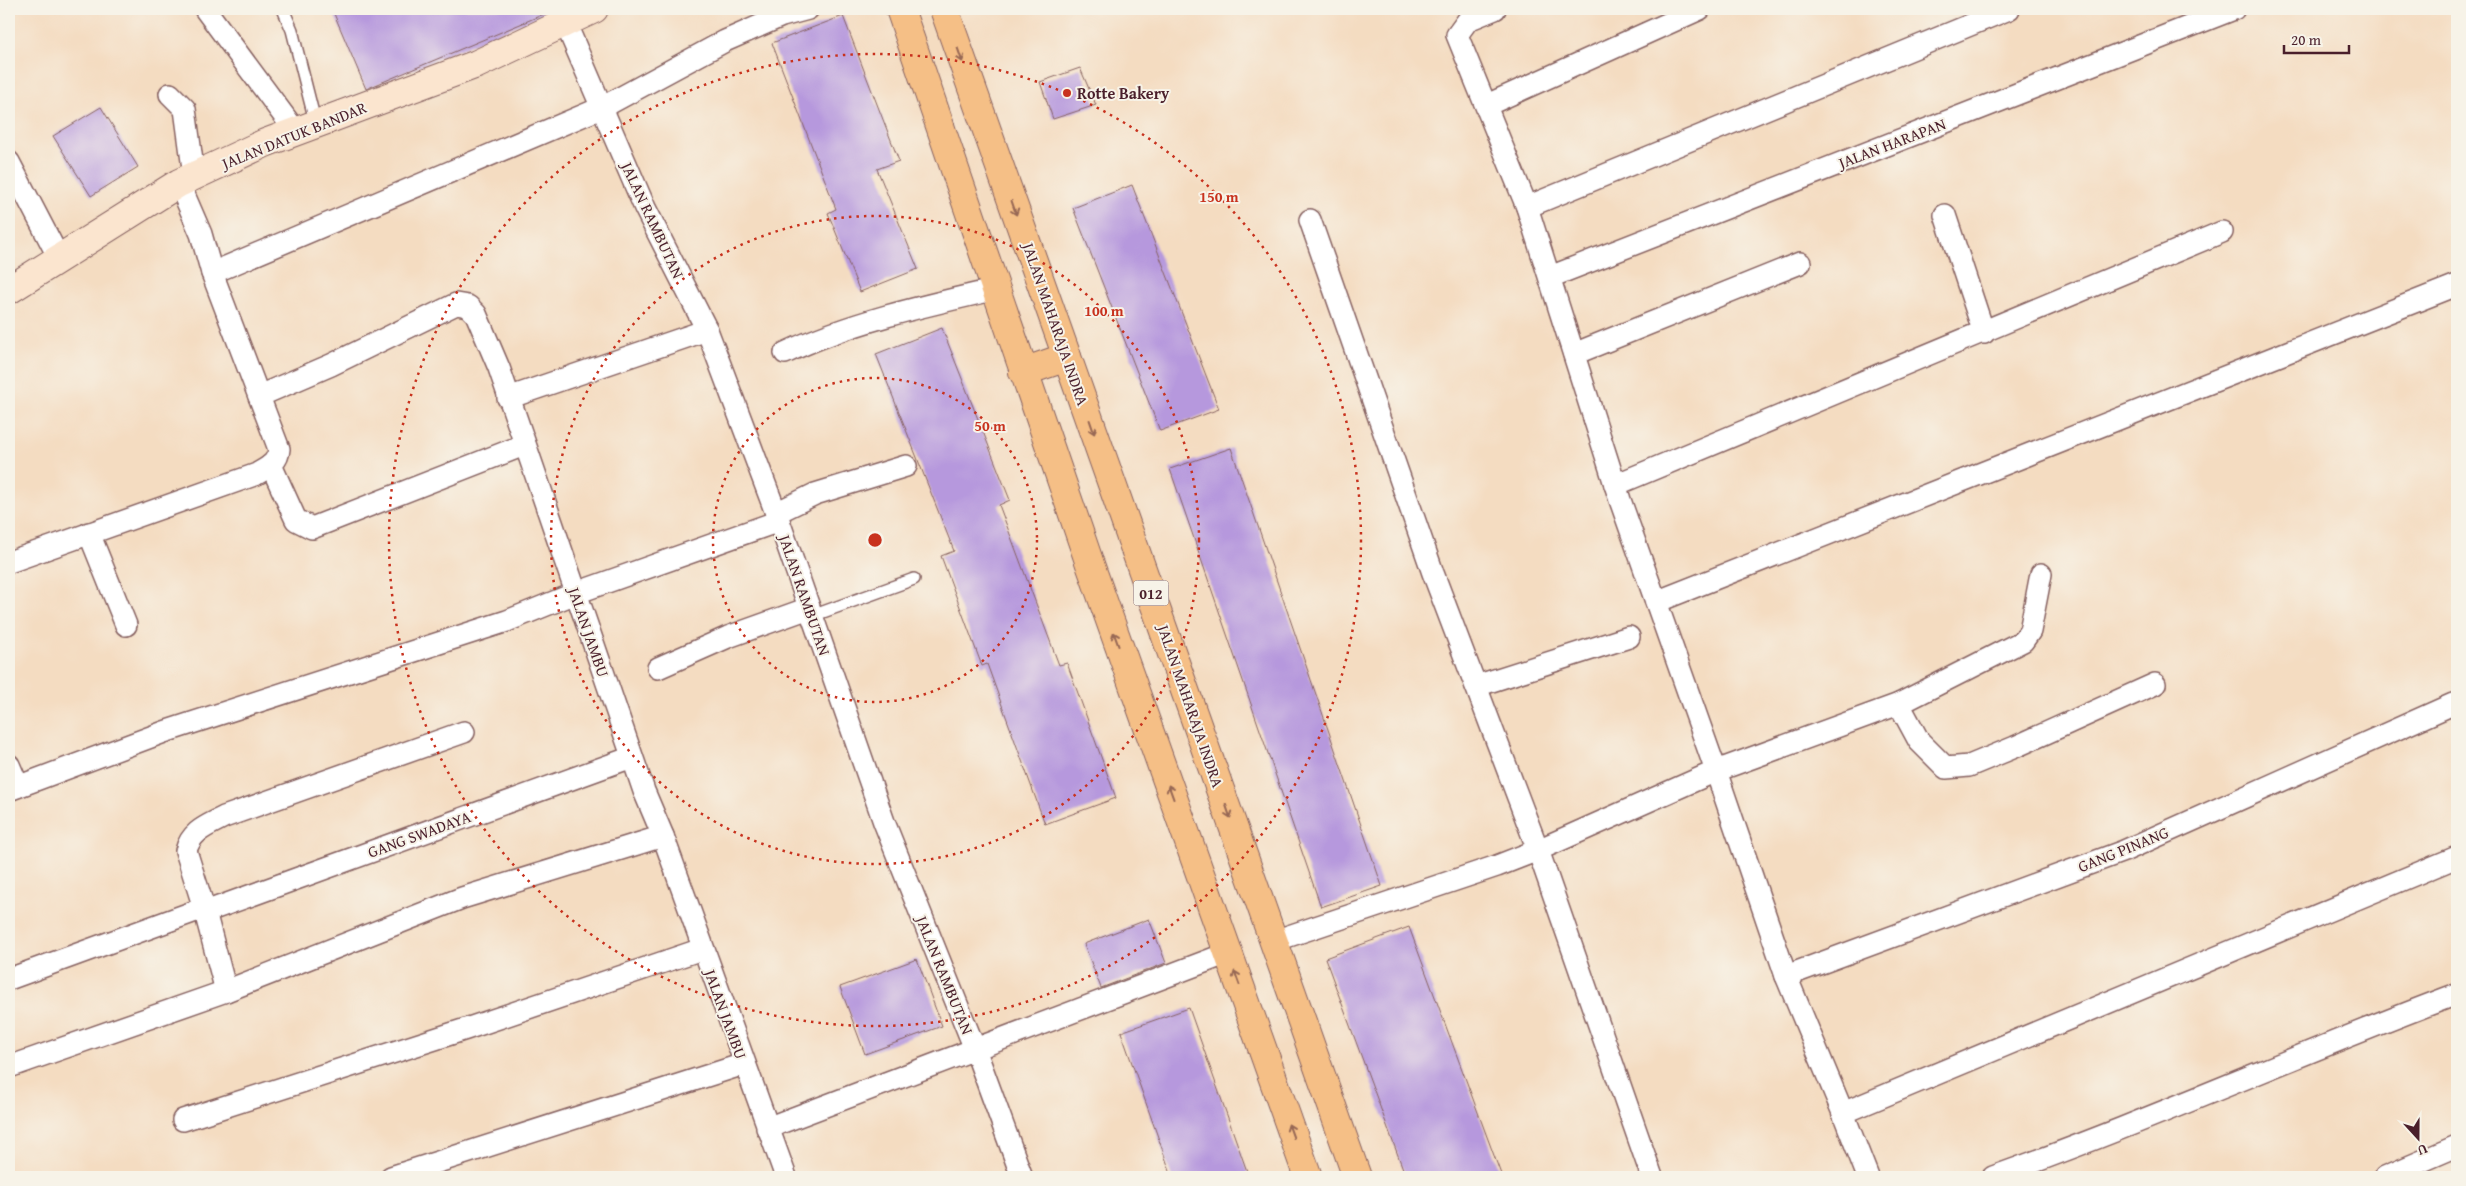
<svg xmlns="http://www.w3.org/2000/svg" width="2466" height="1186" font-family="'Gentium Book Plus',serif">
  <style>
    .building { fill: #b698dd }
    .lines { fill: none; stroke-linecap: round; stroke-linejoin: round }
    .lane-casing { stroke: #866160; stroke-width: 14 }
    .street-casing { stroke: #866160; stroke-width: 24 }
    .secondary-casing { stroke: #866160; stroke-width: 30 }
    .highway-casing { stroke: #866160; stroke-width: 30 }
    .lane { stroke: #fff; stroke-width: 11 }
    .street { stroke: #fff; stroke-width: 21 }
    .secondary { stroke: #fbe5cf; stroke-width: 28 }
    .highway { stroke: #f5bf86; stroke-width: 28 }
    .oneway { stroke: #976754 }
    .ring { fill: none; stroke: #c8321e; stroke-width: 2.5; stroke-dasharray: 2.5 5 }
    .poi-dot { fill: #c8321e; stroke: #f7f3e8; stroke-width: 2 }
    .labels { text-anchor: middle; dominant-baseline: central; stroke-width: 4; stroke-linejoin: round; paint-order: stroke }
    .shield { fill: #f7f3e8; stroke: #7e5f64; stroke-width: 1 }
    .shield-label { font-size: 15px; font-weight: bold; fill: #4a1f2b }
    .poi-label { font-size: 16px; font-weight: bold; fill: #4a1f2b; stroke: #f7f3e8; text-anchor: start }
    .street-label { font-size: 16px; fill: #4a1f2b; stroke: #f7f3e8 }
    .centre { fill: #c8321e; stroke: #f7f3e8; stroke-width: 2.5 }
    .ring-label { font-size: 15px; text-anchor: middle; font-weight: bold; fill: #c8321e; stroke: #f7f3e8; stroke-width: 4; stroke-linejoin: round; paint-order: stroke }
  </style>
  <rect width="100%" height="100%" fill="#f7f3e8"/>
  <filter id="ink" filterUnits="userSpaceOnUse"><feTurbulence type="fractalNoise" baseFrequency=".02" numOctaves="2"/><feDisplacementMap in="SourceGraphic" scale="10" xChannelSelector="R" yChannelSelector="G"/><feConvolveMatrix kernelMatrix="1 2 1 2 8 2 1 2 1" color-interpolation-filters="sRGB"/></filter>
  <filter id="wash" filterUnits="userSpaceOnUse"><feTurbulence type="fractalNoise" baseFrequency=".0096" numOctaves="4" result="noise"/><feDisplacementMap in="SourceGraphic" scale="20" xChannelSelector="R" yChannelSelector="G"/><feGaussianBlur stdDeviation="1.12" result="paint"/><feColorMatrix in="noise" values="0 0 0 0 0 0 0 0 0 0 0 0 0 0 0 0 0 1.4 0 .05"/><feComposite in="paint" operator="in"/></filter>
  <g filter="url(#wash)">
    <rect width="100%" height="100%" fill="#f4dcc1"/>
    <g id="blocks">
      <g class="building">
        <path d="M332,9H556L366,89Z"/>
        <path d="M843,16L899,161L877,169L918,269L860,292L828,213L836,209L772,43Z"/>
        <path d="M1080,68L1096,105L1053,119L1040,82Z"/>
        <path d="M101,107L138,167L91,196L53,136Z"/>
        <path d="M1132,185L1219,409L1160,431L1073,208Z"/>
        <path d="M942,328L1010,500L999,505L1059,665L1067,663L1116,798L1045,824L987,664L982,666L941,556L954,551L876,354Z"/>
        <path d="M1231,448L1382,886L1321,907L1170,469Z"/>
        <path d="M1149,919L1166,963L1101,988L1084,944Z"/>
        <path d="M1409,927L1502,1177H1406L1325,958Z"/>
        <path d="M917,959L942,1026L865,1054L840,987Z"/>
        <path d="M1189,1008L1249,1177H1172L1121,1032Z"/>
      </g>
    </g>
  </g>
  <g filter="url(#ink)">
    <use href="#blocks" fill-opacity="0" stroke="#866160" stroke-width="1"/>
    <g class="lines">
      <defs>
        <g id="lane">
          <path d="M283,9L292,30L316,125"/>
          <path d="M812,616L914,579"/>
        </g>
        <g id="street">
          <path d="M205,9L296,132"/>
          <path d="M1495,9L1468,20L1457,35L1527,207L1620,500L1716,771L1786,976L1843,1113L1868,1177"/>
          <path d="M565,22L645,208L707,330L779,521L884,822L975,1049L1022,1177"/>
          <path d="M170,94L185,109L194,176"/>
          <path d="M1487,105L1700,9"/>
          <path d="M9,162L59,258"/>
          <path d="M1527,207L2009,9"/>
          <path d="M1945,215L1984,333"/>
          <path d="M1310,220L1433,573L1538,850L1652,1177"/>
          <path d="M212,273L603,107L725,41L782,16L808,9"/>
          <path d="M1550,277L2234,9"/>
          <path d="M785,353C850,322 927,305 997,289"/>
          <path d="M1574,354L1800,263"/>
          <path d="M259,396L331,365L456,304L468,306L476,314L499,368L644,791L663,836L786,1177"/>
          <path d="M508,398L707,330"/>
          <path d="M271,465L296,520L312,528L524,445"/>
          <path d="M1615,485L2222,232"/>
          <path d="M776,513L815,494L906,466"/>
          <path d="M89,533L126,625"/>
          <path d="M9,562L257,474C268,467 278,463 279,449L212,273L201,234L179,183"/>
          <path d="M1656,602L2457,285"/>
          <path d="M658,668L728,637L809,608"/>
          <path d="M1476,686L1629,637"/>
          <path d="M1899,704L1919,741L1946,768L1969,766L2015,747L2155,684"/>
          <path d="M9,765L18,786"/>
          <path d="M9,790L164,732L507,621L576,593L779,521"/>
          <path d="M205,912L632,757"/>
          <path d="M1274,941L1497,866L1538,850L1716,771L1899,704L2023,641L2030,631L2041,574"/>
          <path d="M1786,976L2124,851L2453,704"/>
          <path d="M9,979L204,908"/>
          <path d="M226,991L204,908L186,851C191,831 207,826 224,817L464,732"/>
          <path d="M9,1067L226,991L462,898L663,836"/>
          <path d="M1843,1113L2457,857"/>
          <path d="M183,1120L466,1029L702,949"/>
          <path d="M767,1128L1228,953"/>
          <path d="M391,1177L744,1064"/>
          <path d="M1993,1177C2150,1121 2302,1052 2457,994"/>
          <path d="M2385,1177L2457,1146"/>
        </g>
        <path id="secondary" d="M9,290L179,183L265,143L477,64L594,9"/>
        <g id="highway">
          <path d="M900,9L1091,567L1308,1177"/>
          <path d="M944,9L1357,1177"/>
          <path d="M1023,372L1067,357"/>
        </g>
      </defs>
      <use href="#lane" class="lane-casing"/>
      <use href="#street" class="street-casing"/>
      <use href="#secondary" class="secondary-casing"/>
      <use href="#highway" class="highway-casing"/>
      <use href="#lane" class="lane"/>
      <use href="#street" class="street"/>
      <use href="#secondary" class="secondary"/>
      <use href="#highway" class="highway"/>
    </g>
    <defs><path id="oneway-shaft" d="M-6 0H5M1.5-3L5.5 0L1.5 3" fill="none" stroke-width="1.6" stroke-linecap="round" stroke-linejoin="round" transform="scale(1.25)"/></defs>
    <g class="oneway">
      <use href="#oneway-shaft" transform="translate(960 55) rotate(71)"/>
      <use href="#oneway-shaft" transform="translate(1014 208) rotate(71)"/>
      <use href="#oneway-shaft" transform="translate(1092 427) rotate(71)"/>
      <use href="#oneway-shaft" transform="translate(1116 639) rotate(-110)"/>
      <use href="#oneway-shaft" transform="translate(1171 792) rotate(-110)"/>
      <use href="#oneway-shaft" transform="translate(1228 811) rotate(71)"/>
      <use href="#oneway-shaft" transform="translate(1237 978) rotate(-110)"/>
      <use href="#oneway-shaft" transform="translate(1291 1131) rotate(-110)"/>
    </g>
  </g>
  <g class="ring">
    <circle cx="875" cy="540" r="162"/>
    <circle cx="875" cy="540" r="324"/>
    <circle cx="875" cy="540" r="486"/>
  </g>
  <circle class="poi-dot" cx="1067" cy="93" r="5"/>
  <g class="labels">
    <rect class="shield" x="1133.5" y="580.5" width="35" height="25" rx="4"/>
    <g class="shield-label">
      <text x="1151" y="593">012</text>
    </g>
    <g class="poi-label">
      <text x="1077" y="93">Rotte Bakery</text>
    </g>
    <g class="street-label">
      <text transform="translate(294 135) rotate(-22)">JALAN DATUK BANDAR</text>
      <text transform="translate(1892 143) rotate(-21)">JALAN HARAPAN</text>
      <text transform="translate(653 220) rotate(65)">JALAN RAMBUTAN</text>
      <text transform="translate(1056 324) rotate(71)">JALAN MAHARAJA INDRA</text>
      <text transform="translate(805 595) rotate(71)">JALAN RAMBUTAN</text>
      <text transform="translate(589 632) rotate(71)">JALAN JAMBU</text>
      <text transform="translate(1191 706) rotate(71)">JALAN MAHARAJA INDRA</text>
      <text transform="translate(419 834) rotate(-20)">GANG SWADAYA</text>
      <text transform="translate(2123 849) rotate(-22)">GANG PINANG</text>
      <text transform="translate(945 975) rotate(68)">JALAN RAMBUTAN</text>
      <text transform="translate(726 1014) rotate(70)">JALAN JAMBU</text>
    </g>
  </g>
  <circle cx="875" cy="540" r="8" class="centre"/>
  <g class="ring-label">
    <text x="1219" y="202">150 m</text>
    <text x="1104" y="316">100 m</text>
    <text x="990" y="431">50 m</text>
  </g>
  <rect width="2466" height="1186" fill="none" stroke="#f7f3e8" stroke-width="30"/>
  <g transform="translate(2418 1138) rotate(159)" stroke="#f7f3e8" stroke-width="4" paint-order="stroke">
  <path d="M0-4L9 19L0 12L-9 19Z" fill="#4a1f2b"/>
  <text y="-8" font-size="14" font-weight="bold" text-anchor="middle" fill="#4a1f2b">U</text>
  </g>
  <path d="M2284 45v8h65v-8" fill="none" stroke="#4a1f2b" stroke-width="2.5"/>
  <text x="2291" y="45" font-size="15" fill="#4a1f2b" stroke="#f7f3e8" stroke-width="4" paint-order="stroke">20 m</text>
</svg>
